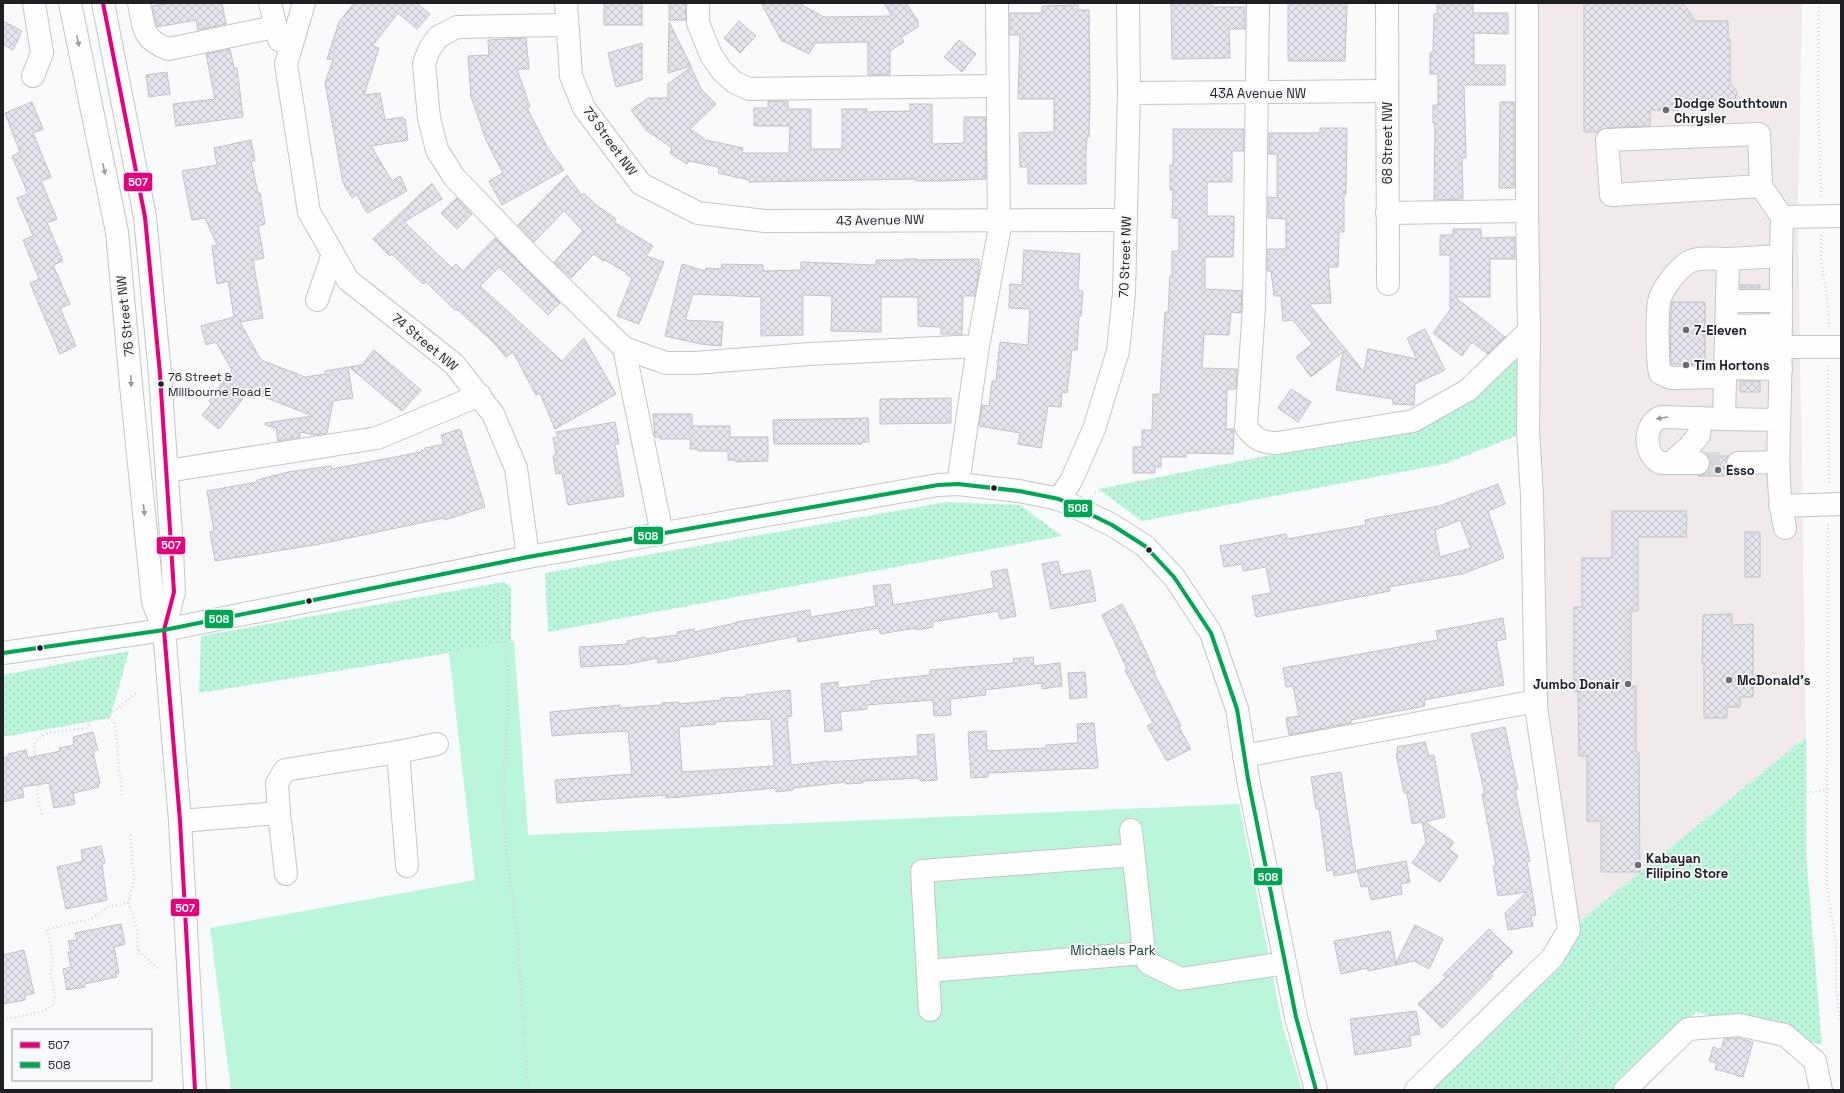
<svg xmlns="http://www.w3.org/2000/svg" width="1844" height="1093" font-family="'Space Grotesk',sans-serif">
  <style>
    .commercial { fill: #f1eaea }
    .grass { fill: url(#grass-dots) }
    .park { fill: #bbf5da }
    .building { fill: url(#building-cross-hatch); stroke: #c1c2c5; fill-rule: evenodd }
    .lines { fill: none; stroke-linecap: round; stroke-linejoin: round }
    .minor-tunnel { stroke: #d8d9db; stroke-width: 22; stroke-dasharray: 22 11; stroke-linecap: butt }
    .minor-casing { stroke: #c4c5c7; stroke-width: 24 }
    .path { stroke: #d4d5d5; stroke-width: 2.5; stroke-dasharray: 1 3; stroke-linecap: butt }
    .minor { stroke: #fefeff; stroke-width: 22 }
    .bus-1-casing { stroke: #f8f9fd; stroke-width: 7 }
    .bus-2-casing { stroke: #f8f9fd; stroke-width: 7 }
    .bus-1 { stroke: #e5007d; stroke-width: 4 }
    .bus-2 { stroke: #00a651; stroke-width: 4 }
    .oneway { fill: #999a9c }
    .poi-dot { fill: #6b6c6f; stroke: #f8f9fd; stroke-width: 1.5 }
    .bus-dot { fill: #1e1f23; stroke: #f8f9fd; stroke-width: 1.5 }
    .labels { text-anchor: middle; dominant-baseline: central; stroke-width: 3.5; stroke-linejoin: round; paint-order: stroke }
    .bus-label { font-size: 12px; fill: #1e1f23; stroke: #f8f9fd; text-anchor: start }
    .street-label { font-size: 13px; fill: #1e1f23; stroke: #f8f9fd }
    .poi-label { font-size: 13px; font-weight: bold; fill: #1e1f23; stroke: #f8f9fd; text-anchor: start }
    .park-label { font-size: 13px; fill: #184531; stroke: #f8f9fd }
    .line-badge { stroke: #f8f9fd; stroke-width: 1.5 }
    .badge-label { font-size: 11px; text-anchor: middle; font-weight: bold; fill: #fff }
  </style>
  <defs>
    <pattern id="grass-dots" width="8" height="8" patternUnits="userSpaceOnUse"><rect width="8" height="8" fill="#bbf5da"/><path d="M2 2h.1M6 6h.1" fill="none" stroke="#a0d2bb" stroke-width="1.8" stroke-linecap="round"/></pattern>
    <pattern id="building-cross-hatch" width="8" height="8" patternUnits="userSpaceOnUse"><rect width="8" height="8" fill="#e3e4ec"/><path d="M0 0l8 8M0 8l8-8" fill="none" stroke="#c2c3ca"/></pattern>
  </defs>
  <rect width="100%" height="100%" fill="#f9fafc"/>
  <path class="commercial" d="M1532,3H1802L1798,217L1806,737L1569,930L1536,707Z"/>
  <g class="grass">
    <path d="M1534,311L1539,427L1444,464L1142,521L1098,489L1414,427Z"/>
    <path d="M947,502L1020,505L1062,536L548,632L545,573Z"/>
    <path d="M504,582L511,587V642L449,653L199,693L201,636Z"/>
    <path d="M129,651L110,718L3,737V675Z"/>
    <path d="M1806,737V854L1822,1045L1696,1012L1618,1090H1416L1569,930Z"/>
  </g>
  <path class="park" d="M514,641L528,835L1239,804L1282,1024L1302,1090H231L210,928L475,880L449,653Z"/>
  <g class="building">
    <path d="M172,3H222L226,24L198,30L196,20L157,27L152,6Z"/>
    <path d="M354,3H417L430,14L417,29L398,13L372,46L379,48L364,95L380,93L385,120L403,117V120L405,119L408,140L371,146L392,181L400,176L407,191L367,213L357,195L352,198L343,183L325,83L333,60L327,59L339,22Z"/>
    <rect x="604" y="3" width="38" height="22"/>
    <rect x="669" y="3" width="17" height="17"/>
    <path d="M761,3H798L824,17L892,16L884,3H906L918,21V27L901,37L904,42L890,51V75H868V42L815,43L809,54L781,40Z"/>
    <path d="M1171,3H1212V7H1245V29H1229L1230,58L1172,59Z"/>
    <path d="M1288,3H1347L1345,61H1288Z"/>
    <path d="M1437,3H1473V13H1508V34L1474,33V65H1505V85H1464L1466,158H1462L1463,199L1434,200L1435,123H1433V105H1438V74H1430V53L1433,52L1434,14H1437Z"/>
    <path d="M1584,3H1683L1695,21H1728V39H1730V83L1737,92L1735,102L1726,107L1720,106L1713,101L1679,103V110H1650V126L1607,128L1598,132H1584Z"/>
    <path d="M1078,5V10H1089L1090,98L1089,137H1087L1086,152V184H1028V167H1020L1019,133L1054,132V99H1018L1020,35H1010V13H1042V6Z"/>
    <path d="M3,21L22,31L13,50L3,44Z"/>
    <path d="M739,21L756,36L740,53L724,38Z"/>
    <path d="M669,22L691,66L668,73Z"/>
    <path d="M526,38L529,69H517L530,107L527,108L547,147L564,170L502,205L489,181L503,173L486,140L471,96L468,56L489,55L488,40Z"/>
    <path d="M959,40L976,54L962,72L944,57Z"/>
    <path d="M642,43V80L616,87L608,53Z"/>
    <path d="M230,49L234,68H237L243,117L176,126L173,104L215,99L206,54Z"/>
    <path d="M691,67L701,89L716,104L690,129L706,140L743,148L742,153H789L790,126H754V108H768V101H788V109H811V149H842V109H867L866,112L910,111V104H932V144L964,143V117H986V179L942,181H916V179L749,182V180L718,173L719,167L689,161L687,164L670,153L672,148L646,130L631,110L648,98H668V84Z"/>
    <path d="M167,72L170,94L149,97L146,75Z"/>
    <path d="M32,102L43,129L33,133L51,177L41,181L57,219L47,223L63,261L53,265L70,304L60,308L76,346L60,354L30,283L39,279L23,240L33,236L17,198L28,194L12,156L20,152L5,113Z"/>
    <path d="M1500,102H1514V188H1499Z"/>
    <path d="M1320,128H1347L1346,194H1344V232H1339L1338,267H1328L1331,303L1309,304L1364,372L1368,349L1417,359L1407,338L1425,329L1445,370L1415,384L1414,405L1393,404V399L1336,390L1343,352L1311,377L1296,357L1312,344L1293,320L1283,321L1281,296H1274L1271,271H1267V249H1286V219L1268,218V197L1277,198V154H1269V133H1320Z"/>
    <path d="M1173,129H1244V151H1232V182H1207V216H1234V232L1233,257H1205V289L1242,291L1241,313L1231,312L1229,335L1204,334L1202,368L1237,369L1236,389H1227L1226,429H1234L1233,454L1186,453V457H1161V467H1155V473H1133V447H1142V430H1152L1153,394H1160L1165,312H1168L1170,276H1172V251H1179V218H1172L1173,190H1170V165H1173Z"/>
    <path d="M251,140L255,161H251L258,193H260L265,224L258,226L264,258L253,260L263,318L240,322L261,360L305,377L326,374L325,371L348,367L353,398L333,401L327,433L315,435L300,432V437L278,441L276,428L265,425V423L313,416L249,391L219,429L202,415L212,403L209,401L232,370L216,342L206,345L201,326L234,317L228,281L217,284L212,246L217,245L205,218L192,220L182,171L217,165L214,148Z"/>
    <path d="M567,175L582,196L584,193L595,204L616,219L614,222L653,246L646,256L664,262L639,324L617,316L632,278L626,274L627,273L605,260L604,261L594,254L571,278L554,262L583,231L564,211L534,242L518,225Z"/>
    <path d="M432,183L442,199L404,222L452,268L456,264L463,271L495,238L560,303L548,315L499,267L480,286L562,361L584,338L616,394L555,429L540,393L536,395L513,352L506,357L491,340L457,309L456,311L426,282L423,284L392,254L390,256L373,239Z"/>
    <path d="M457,198L472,214L457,229L441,213Z"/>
    <path d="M1453,229H1481V238L1515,237V259H1490V297H1455L1505,337L1488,354L1472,342L1462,356L1433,333L1450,310V255H1440V235H1453Z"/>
    <path d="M1024,250L1080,254L1078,290L1083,291L1081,316H1079L1077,350H1072L1067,393L1062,392L1061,407L1048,406L1041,448L1018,444L1020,433L979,426L982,405L989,406L992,381H996L1000,342L1028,345L1030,309L1009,308L1010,284L1022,285Z"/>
    <path d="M904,259H917V260L979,259V271L975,296H963L962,334H941V327L918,326V297H881V332L831,331L832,296L803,295V335L761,336V297L693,294L685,320L723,322L721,346L701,344L665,336L682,264L705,271L706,268L721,269L722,264L763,265V271L801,270V262L876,265V260H904Z"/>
    <rect x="1740" y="285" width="20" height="3"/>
    <path d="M1672,302H1705V365L1671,364L1670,327Z"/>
    <path d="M374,350L421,390L402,411L349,367L362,365Z"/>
    <rect x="1740" y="381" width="20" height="11"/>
    <path d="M1291,389L1311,402L1298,422L1278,408Z"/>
    <path d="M951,398V423L880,424V399Z"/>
    <path d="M653,414H692V426H730V437H768V461L736,462V460H728V451H698V449H690L691,439H660V437H655Z"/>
    <path d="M868,418L869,442H862V444H774L773,420Z"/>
    <path d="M615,422L619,444H615L624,496L568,505L562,473L556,474L553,456L556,455L553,438L558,437L556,432Z"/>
    <path d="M460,429L485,507L445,520L444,518L320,544L215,561L210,532L214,531L207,491L257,482V480L288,472L331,466L332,469L421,452V451L425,450V448L444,444L441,435Z"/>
    <path d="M1708,456H1728L1726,463L1727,469L1732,474L1738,476H1698L1705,474L1709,469L1710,463Z"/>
    <path d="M1498,484L1505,504L1488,511L1504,558L1462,574L1389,587L1390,591L1256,617L1252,596L1271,593L1266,567L1243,571L1242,564L1224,567L1220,546L1286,534L1287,539L1366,525L1365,520L1439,506ZM1460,520L1471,548L1440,557L1435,530Z"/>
    <path d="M1612,511H1686V517H1687L1686,537H1638V611H1631V686H1636V752H1639L1640,872H1601V821H1587V756H1579L1578,691H1574V607H1582V558H1612Z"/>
    <rect x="1745" y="532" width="15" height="45"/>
    <path d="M1058,561L1061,575L1090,570L1096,601L1051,609L1042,564Z"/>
    <path d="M1007,569L1016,616L1000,619L998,611L932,622L933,627L916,630V628L880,634L879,628L798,642L797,636L674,661L658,663L657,658L629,664L581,667L579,647L627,644V641L645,637L646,639L678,635L677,632L694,629V632L736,623V622L810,610L811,617L876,606L873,586L890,584L893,605L963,594L994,588L991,572Z"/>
    <path d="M1122,604L1134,626L1155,672L1154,673L1181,726L1179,727L1191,749L1167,761L1147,726L1153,723L1125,670L1127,669L1102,615Z"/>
    <path d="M1732,614V625L1753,624V697H1740V707H1727V718H1704V664H1702L1703,615Z"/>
    <path d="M1503,618L1506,639L1496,641L1504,685L1424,700L1425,706L1351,720V723L1289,735L1286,718L1299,716L1293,686L1286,687L1283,668L1438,640L1436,631Z"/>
    <path d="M1033,657L1034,666L1060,663L1062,686L1042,689V683L985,690L986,695L950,699L951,715L934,716L933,700L867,705V709L840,712L842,730L825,732L821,684L838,682V688L871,684V681L930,675V670L1014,663L1013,659Z"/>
    <path d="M1085,672L1087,697L1070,699L1068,673Z"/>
    <path d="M790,690L792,716L787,717L791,765L828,761V762L918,756L917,735L934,734L937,780L920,781V778L863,781V783L846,784V782L793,788V790L776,792V788L680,797L666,798V795L557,803L555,780L632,774L628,731L572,734L552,736L550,712L620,705V708L662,705V703L679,702V704L721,700V698L746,697V695ZM771,719L774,766L682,772L679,727L716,724L715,722Z"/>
    <path d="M1094,723L1098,768L988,773V777L971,778L968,732L986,731L987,751L1046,748V745L1078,743L1077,724Z"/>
    <path d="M1505,727L1518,789L1515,790L1530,861L1527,862L1536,915L1531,916L1533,926L1508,930L1505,913L1527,892L1498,896L1493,866H1496L1482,794H1485L1471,734Z"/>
    <path d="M93,732L98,750L93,751L100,783L98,784L99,787L73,793L75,804L54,808L49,783L22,787L24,797L3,802V758L8,757V754L26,750L28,758L60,751L59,748L74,745L73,737Z"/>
    <path d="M1425,742L1429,756L1434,755L1445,817L1425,822L1454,842L1449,849L1458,856L1440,882L1412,863L1426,843L1422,822L1412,824L1407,793H1404L1396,754L1398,753L1397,747Z"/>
    <path d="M1341,772L1356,872L1334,876L1333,870L1327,871L1319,809H1316L1311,777Z"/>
    <path d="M101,846L105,863L102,864L107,900L66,909L57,867L83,861L81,850Z"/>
    <path d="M1406,861L1410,882L1401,884L1402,894L1371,900L1368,886L1361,887L1357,870Z"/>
    <path d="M121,924L125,944L114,947L119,973L116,974L117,977L84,984L85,987L67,990L63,969L71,967L68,952H71L68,941L77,940L75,933Z"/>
    <path d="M1415,925L1443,939L1429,969L1414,961L1368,971L1367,968L1341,974L1334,941L1390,931L1396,963Z"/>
    <path d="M1489,929L1513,952L1491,974L1493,976L1442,1028L1418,1004L1446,977L1443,975Z"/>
    <path d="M24,950L34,993L24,996L25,1000L3,1004V955Z"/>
    <path d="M1416,1011L1420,1034L1410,1036L1411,1046L1355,1055L1350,1019Z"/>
    <path d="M1738,1038L1753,1042L1743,1077L1715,1069L1717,1063L1709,1061L1713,1047L1721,1050L1724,1039Z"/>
  </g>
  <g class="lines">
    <path class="minor-tunnel" d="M1698,463H1738"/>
    <defs>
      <g id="minor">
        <path d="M70,3L117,232L132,395L153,602L164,630L180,821L195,1090"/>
        <path d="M103,3L145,217L160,374L172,550L174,592L164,630"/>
        <path d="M139,3C144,28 142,40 169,49L274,27"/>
        <path d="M270,3L279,40"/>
        <path d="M304,3L286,64L309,212L348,280L454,364L493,414L516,468L528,557"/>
        <path d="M566,3L571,76L584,108L641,184L698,213L765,221L1126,220"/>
        <path d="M698,3V23L711,55L722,71L734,82L749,89L997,86"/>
        <path d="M1258,3L1254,307L1246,427C1254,439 1263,443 1277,443L1413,421L1468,390L1529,331L1527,211"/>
        <path d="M1387,3L1388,284"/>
        <path d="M567,25L457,27L438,37L429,50L424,64L429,118L437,150L454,177L534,260L624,348L666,363H695L809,354L978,346"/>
        <path d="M33,76L42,53L34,3"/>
        <path d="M1129,93L1387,91"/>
        <path d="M1761,186L1759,134L1607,140L1611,195L1761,186L1782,217L1781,256"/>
        <path d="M1387,213L1527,211V3"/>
        <path d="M1782,217L1841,216"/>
        <path d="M317,300L333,254"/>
        <path d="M1727,301H1781"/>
        <path d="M1726,326L1781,325"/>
        <path d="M1726,347H1841"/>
        <path d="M624,348L662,534"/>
        <path d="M1725,368L1781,369"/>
        <path d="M1725,377L1671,378L1660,373C1657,364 1657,312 1659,302C1661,290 1679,266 1691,261C1701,257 1716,259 1728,259"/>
        <path d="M1779,420L1724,419L1728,259L1781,256C1781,301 1781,346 1780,391C1779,437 1775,483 1785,528"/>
        <path d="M1671,463L1690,446L1699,435L1701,418"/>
        <path d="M1698,463H1661C1643,455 1643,424 1661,417L1724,419"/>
        <path d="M1738,463L1778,462"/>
        <path d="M167,471L377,438L480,395"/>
        <path d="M958,484L978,346L999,232L997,3"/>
        <path d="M1059,499L1071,481L1094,429L1118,351L1124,293L1129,93L1128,3"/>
        <path d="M1780,506L1841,504"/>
        <path d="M3,653L164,630L528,557L938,485L958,484L1019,491L1059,499L1112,525L1145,546L1174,577L1211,633L1237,709L1248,779L1296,1017L1316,1090"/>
        <path d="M398,752L407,866"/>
        <path d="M1244,756L1536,701"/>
        <path d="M279,813L277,783L285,770L398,752L437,744"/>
        <path d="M180,821L279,813L286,874"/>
        <path d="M1131,830L1144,953L1148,963L1181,979L1285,963"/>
        <path d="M928,971L1144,953"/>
        <path d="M930,1010L922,871L1133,855"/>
        <path d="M1416,1090L1552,958L1569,930L1536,707L1532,496L1528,431L1529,331"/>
        <path d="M1625,1090L1688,1029L1739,1025L1785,1035L1815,1061L1821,1090"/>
      </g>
    </defs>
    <use href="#minor" class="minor-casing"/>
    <g class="path">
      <path d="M1819,3L1818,87L1821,198"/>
      <path d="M1821,235V261L1827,298L1829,327"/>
      <path d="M1828,366L1829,485"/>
      <path d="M1095,493L1233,468L1242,463L1245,456"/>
      <path d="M1828,524L1827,879L1828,895L1836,942V993L1841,1026"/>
      <path d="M496,583L498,625L508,666L509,689L503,789L506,848L517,932L528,1090"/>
      <path d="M107,717L138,692"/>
      <path d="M42,814L37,792L40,776L34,749L35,741L48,733L87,728L91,719C100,718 109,714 115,724L122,797"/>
      <path d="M128,903L134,879L130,833"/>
      <path d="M139,951L158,969"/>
      <path d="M3,1020L44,1011L52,1006L55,995L51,974L53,957L47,929L91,919L108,907L128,903L136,924L139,956"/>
      <path d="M1542,1090L1559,1071L1594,1004L1616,971L1672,909L1745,851L1799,796L1804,793L1828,790"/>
    </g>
    <use href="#minor" class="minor"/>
    <defs>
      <path id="bus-1" d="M103,3L145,217L160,374L174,592L164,630L180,821L195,1090"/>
      <path id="bus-2" d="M3,653L164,630L528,557L938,485L958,484L1019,491L1059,499L1112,525L1145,546L1174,577L1211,633L1237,709L1248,779L1296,1017L1316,1090"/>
    </defs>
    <use href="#bus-1" class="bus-1-casing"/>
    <use href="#bus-2" class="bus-2-casing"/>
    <use href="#bus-1" class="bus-1"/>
    <use href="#bus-2" class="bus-2"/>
  </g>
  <defs><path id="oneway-solid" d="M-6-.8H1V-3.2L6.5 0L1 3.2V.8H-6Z"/></defs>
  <g class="oneway">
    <use href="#oneway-solid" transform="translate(78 41) rotate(78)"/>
    <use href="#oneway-solid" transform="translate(104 169) rotate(78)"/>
    <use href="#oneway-solid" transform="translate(131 381) rotate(88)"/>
    <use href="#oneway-solid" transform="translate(1662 418) rotate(171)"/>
    <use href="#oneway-solid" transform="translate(144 510) rotate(84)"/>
  </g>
  <g class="poi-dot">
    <circle cx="1666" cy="110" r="4"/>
    <circle cx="1686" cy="330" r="4"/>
    <circle cx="1686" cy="365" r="4"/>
    <circle cx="1718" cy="470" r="4"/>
    <circle cx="1729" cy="680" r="4"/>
    <circle cx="1628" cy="684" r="4"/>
    <circle cx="1638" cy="865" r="4"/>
  </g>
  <g class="bus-dot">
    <circle cx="161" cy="384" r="3.5"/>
    <circle cx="994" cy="488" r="3.5"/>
    <circle cx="1149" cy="550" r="3.5"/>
    <circle cx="309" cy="601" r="3.5"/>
    <circle cx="40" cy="648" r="3.5"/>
  </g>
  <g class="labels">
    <g class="bus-label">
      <text x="168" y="377">76 Street &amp;<tspan x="168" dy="15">Millbourne Road E</tspan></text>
    </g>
    <g class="street-label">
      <text x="1258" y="93">43A Avenue NW</text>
      <text transform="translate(610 141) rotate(54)">73 Street NW</text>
      <text transform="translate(1387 143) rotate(-90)">68 Street NW</text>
      <text transform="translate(880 220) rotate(-1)">43 Avenue NW</text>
      <text transform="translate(1125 257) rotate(-88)">70 Street NW</text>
      <text transform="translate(125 316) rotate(-96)">76 Street NW</text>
      <text transform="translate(425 342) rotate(40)">74 Street NW</text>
    </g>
    <g class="poi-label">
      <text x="1674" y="103">Dodge Southtown<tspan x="1674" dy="15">Chrysler</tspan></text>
      <text x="1694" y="330">7-Eleven</text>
      <text x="1694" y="365">Tim Hortons</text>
      <text x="1726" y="470">Esso</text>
      <text x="1737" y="680">McDonald's</text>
      <text x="1620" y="684" text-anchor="end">Jumbo Donair</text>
      <text x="1646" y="858">Kabayan<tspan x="1646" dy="15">Filipino Store</tspan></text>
    </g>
    <g class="park-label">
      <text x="1113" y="950">Michaels Park</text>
    </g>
  </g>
  <g class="line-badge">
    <rect x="123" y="172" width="30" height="20" rx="4" fill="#e5007d"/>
    <rect x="1063" y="499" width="30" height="19" rx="4" fill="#00a651"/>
    <rect x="633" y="526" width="31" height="19" rx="4" fill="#00a651"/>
    <rect x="156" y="536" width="30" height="19" rx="4" fill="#e5007d"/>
    <rect x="204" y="609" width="30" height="20" rx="4" fill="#00a651"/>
    <rect x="1253" y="867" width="30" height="19" rx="4" fill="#00a651"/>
    <rect x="170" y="898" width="30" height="19" rx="4" fill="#e5007d"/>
  </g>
  <g class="badge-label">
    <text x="138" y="186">507</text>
    <text x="1078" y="512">508</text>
    <text x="648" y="540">508</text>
    <text x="171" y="549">507</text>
    <text x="219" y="623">508</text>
    <text x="1268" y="881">508</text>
    <text x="185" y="912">507</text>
  </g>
  <rect width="1844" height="1093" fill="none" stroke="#1e1f23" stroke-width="8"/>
  <rect x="12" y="1029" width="140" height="52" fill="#f8f9fd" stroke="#a1a2a6"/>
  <rect x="20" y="1042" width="20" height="6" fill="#e5007d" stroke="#a1a2a6"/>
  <text x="48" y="1049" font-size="12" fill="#1e1f23">507</text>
  <rect x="20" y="1062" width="20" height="6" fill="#00a651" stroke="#a1a2a6"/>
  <text x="48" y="1069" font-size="12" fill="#1e1f23">508</text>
</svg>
